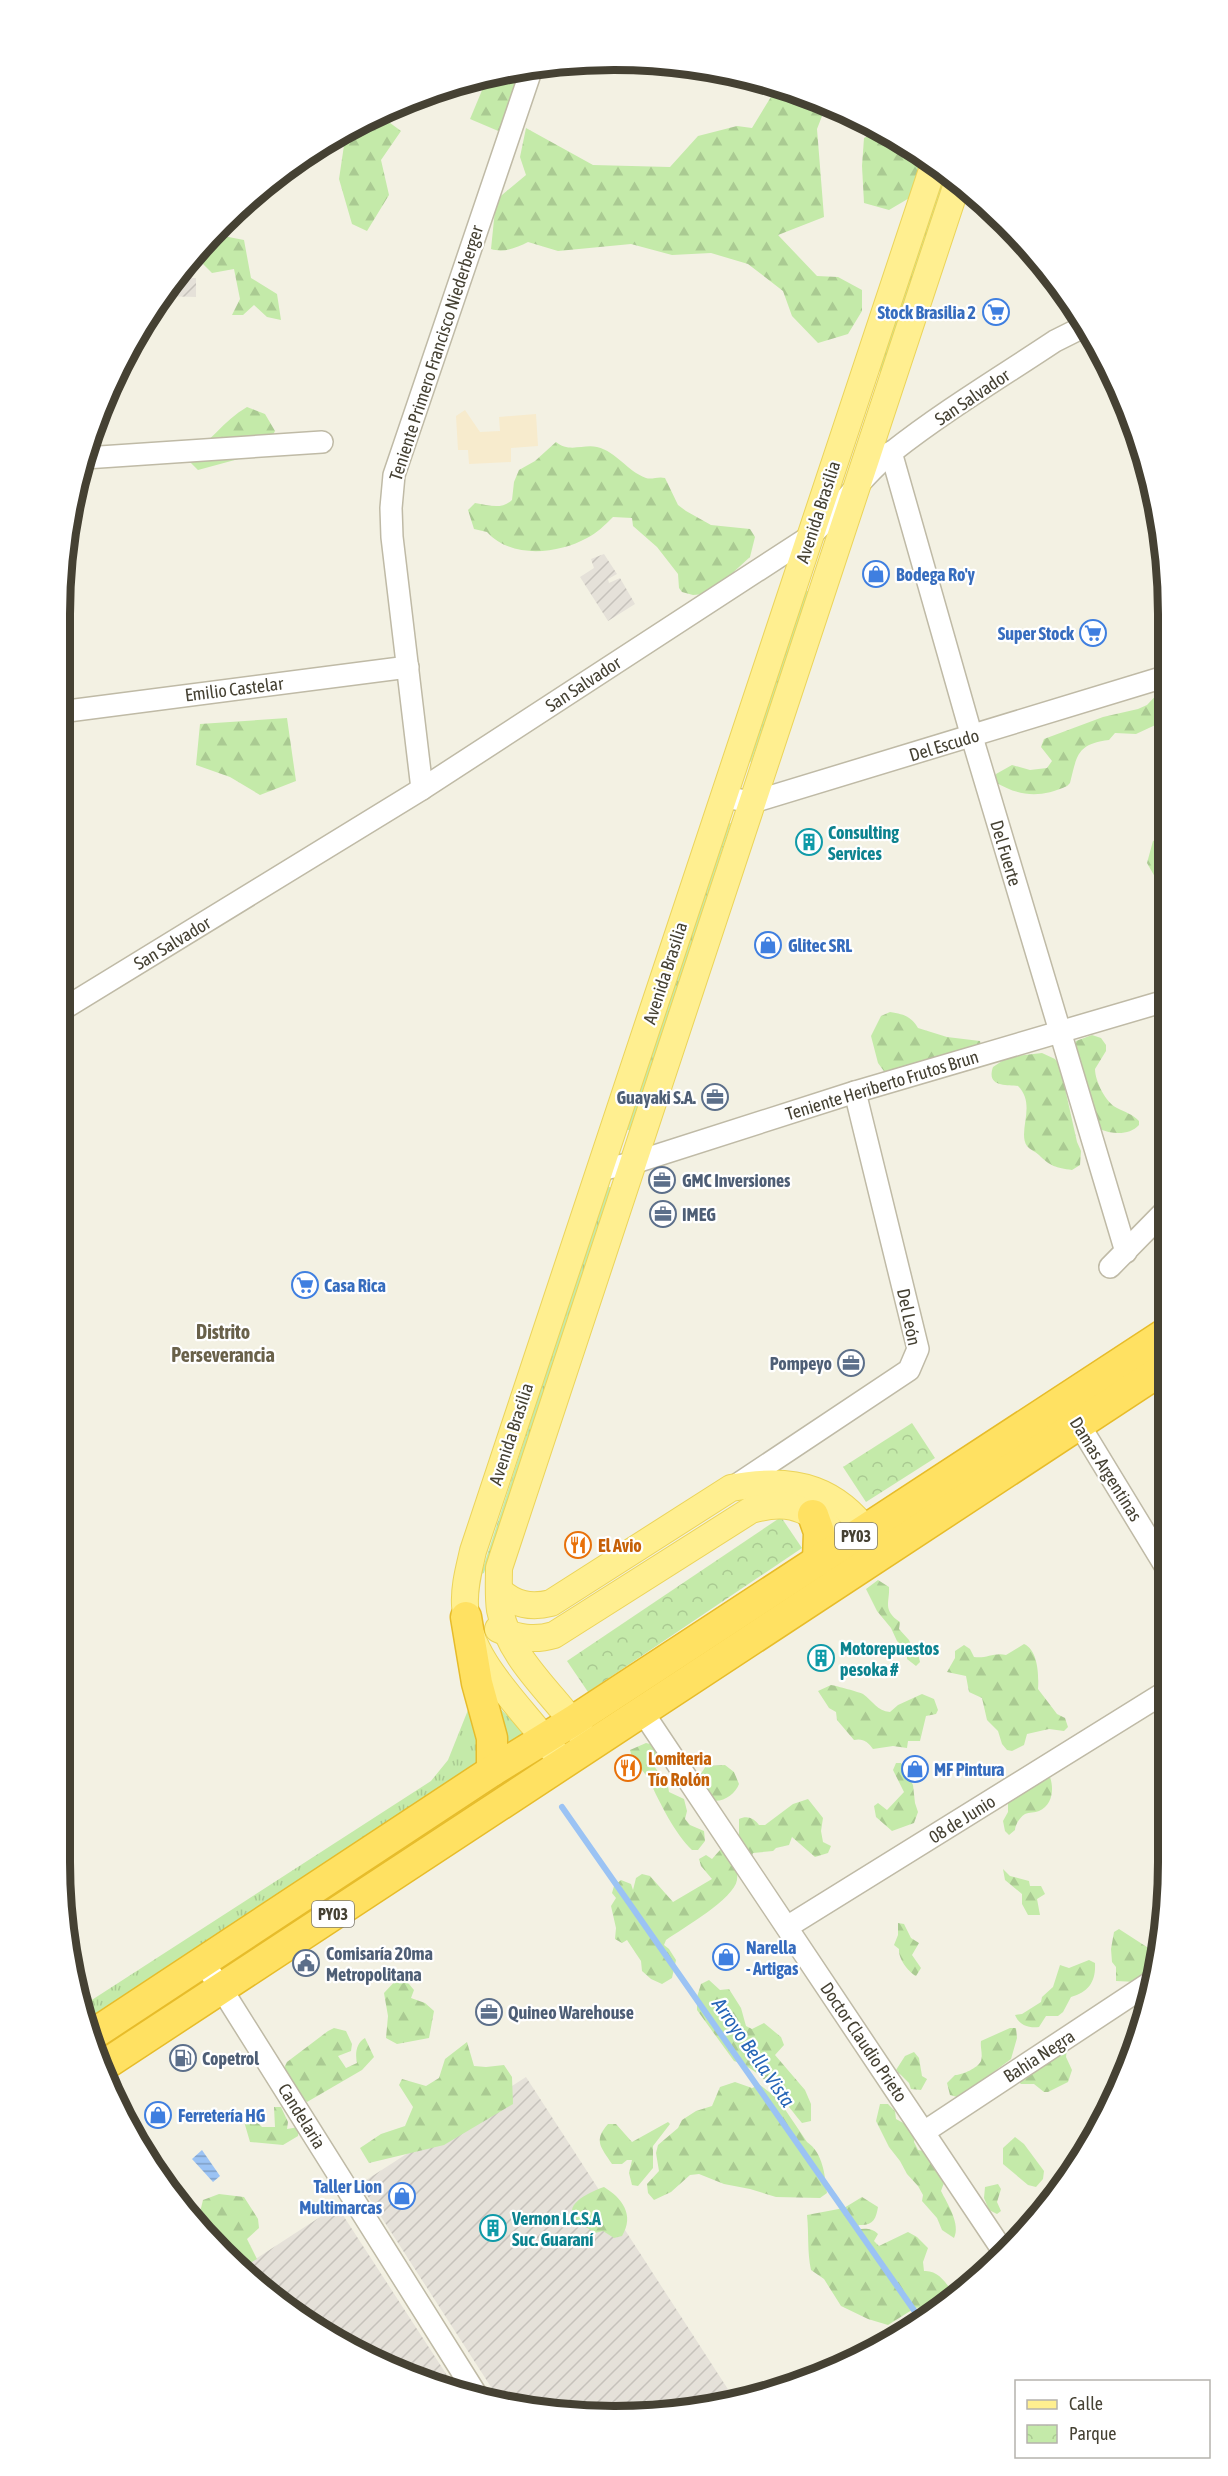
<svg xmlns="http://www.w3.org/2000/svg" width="1228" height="2476" font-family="'Asap Condensed',sans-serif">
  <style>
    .commercial { fill: #f7ebcd }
    .industrial { fill: url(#industrial-furrows) }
    .grass { fill: url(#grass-tufts) }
    .forest { fill: url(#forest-firs) }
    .park { fill: url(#park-crowns) }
    .water { fill: url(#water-rules) }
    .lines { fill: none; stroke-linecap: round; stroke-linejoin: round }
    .stream { stroke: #9bc3f4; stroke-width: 6 }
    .minor-casing { stroke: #bfbaa6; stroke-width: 24 }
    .major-casing { stroke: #ebd45a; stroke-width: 28 }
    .highway-casing { stroke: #e7bc2a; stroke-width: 33 }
    .minor { stroke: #fff; stroke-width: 21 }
    .major { stroke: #ffef90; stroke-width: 26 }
    .highway { stroke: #ffe162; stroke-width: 30 }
    .labels { text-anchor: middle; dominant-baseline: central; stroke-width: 4.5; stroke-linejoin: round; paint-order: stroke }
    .shield { fill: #fff; stroke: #7d7a70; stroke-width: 1.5 }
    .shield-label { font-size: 16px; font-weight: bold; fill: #454133 }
    .shop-label { font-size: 18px; font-weight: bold; fill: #366cbe; stroke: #fff; text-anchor: start }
    .street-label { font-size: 18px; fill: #454133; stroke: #fff }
    .culture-label { font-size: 18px; font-weight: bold; fill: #0d838f; stroke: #fff; text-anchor: start }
    .service-label { font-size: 18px; font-weight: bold; fill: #4e5e75; stroke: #fff; text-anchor: start }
    .food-label { font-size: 18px; font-weight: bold; fill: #c56008; stroke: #fff; text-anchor: start }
    .neighbourhood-label { font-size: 20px; font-weight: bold; fill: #69614a; stroke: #fff }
    .water-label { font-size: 20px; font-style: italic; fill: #2665b7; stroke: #fff }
    .rim { fill: none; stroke: #454133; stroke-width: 8 }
  </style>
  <defs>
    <pattern id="industrial-furrows" width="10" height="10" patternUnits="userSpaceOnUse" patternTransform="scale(1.5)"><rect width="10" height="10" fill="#e5e1d9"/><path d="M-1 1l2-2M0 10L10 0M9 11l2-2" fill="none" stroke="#c6c2bb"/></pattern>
    <pattern id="grass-tufts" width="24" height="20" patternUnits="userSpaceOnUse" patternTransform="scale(1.5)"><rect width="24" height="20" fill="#c4eaa9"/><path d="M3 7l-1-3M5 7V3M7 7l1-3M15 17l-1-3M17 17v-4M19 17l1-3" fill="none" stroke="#aaca92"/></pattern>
    <pattern id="forest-firs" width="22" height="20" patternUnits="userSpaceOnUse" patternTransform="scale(1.5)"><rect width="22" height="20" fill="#c4eaa9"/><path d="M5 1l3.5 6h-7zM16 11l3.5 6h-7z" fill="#aaca92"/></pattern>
    <pattern id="park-crowns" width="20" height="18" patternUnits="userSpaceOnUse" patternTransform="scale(1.5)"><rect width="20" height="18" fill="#c4eaa9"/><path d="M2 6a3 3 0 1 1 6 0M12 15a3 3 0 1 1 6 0" fill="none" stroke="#aaca92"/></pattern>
    <pattern id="water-rules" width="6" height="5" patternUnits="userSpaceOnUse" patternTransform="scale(1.5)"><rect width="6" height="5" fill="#9bc3f4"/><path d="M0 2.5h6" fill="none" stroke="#80a0c6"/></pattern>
  </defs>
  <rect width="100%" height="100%" fill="#f3f1e3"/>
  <path class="commercial" d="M465,410L480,432L500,431L499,417L536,414L538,446L511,448V462L469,464L468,450H458L456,416Z"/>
  <g class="industrial">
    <path d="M176,278H196V297L162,296Z"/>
    <path d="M604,554L617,574L608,579L609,583L620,578L635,604L608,621L580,577L594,568L591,559Z"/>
    <path d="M526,2077L733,2397L687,2411L502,2404L360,2184Z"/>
    <path d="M337,2206L454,2386L337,2342L248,2278L240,2269Z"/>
  </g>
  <g class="grass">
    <path d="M943,170L950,174L881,372L878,370Z"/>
    <path d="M805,591H808L810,594L751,762L748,760Z"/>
    <path d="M731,823L631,1130H627L726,824Z"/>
    <path d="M606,1187H610L611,1190L484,1573L481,1574Z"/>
    <path d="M472,1700L493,1701L523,1732V1736L86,2022L84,2005L431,1781L448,1760Z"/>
    <path d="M524,1766L528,1770L225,1968L224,1966Z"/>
  </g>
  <g class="forest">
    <path d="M530,68L503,133L470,119L488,76L506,71Z"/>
    <path d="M777,87L827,103L817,129L824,217L778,235L817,276L838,277L862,290V311L848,334L818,343L792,316L783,291L748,264L711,253L672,255L631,244L558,251L528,242C516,248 504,253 491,249L496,200L526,175L520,157L526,128L593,165L670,167L698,136L737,126L752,128Z"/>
    <path d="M374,117H382L401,131L381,160L389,195L367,231L352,224L339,179L346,132Z"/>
    <path d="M877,131L925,160L911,197L889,210L864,203L862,166L864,138Z"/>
    <path d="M213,234L244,240L251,278L277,294L281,320L267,317L254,305L243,315H232L240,299L234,269L212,273L195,256Z"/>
    <path d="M247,407L265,414L275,431L264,452L198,470L186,458C210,443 223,421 247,407Z"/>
    <path d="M556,442C569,453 583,444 597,447C617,452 627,471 646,478C652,480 658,476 665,478L678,505L686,511L711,525L750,529L755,537L750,557L727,578L705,594L693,595L682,592L679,588L678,574L657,547L633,526L632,518L613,517C605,525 597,533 587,538C558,554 511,559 487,532L474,529L468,510L475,503C489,505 501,510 512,500L514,482L519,470L535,461Z"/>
    <path d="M1164,687V721L1136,734L1115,733L1109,740C1077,744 1077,755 1070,783L1067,786C1041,798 1020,797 995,782L996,774L1012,765L1030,770L1047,768L1052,761L1041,747L1044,739L1103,717L1138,709L1147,705Z"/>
    <path d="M287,718L296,781L260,795L230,777L196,765L200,724Z"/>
    <path d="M1164,836V893L1147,863L1153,841Z"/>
    <path d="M890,1012C903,1014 911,1016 918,1028L947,1037L980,1041L981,1046L886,1074L878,1063L871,1036L881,1016Z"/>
    <path d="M1092,1035L1101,1038L1106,1045V1051L1095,1069C1095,1081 1106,1103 1117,1108C1125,1112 1132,1114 1139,1121V1125C1129,1136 1112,1134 1099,1129L1074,1049L1076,1041Z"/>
    <path d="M1042,1053L1055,1059L1060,1066L1077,1142L1081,1151L1080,1165L1072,1170C1056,1168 1050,1166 1039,1155C1035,1151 1030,1150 1027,1146C1017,1131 1037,1105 1018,1086C1006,1085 986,1087 993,1067L1008,1057Z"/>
    <path d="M878,1580L889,1587C890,1602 882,1610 900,1622L899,1629L909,1640L912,1647L917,1649L920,1662L916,1666L907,1659V1651L897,1641L891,1628L877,1611L866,1589Z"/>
    <path d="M1024,1644C1038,1650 1039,1675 1038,1689L1057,1714L1065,1718L1068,1727L1064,1731L1049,1729L1027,1734L1024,1745L1012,1751L1007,1750L1002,1744L998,1731L987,1720L982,1698L969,1692L966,1676L947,1672L955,1658V1651L964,1645L970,1649L974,1657C986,1659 994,1652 1006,1655Z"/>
    <path d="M831,1685C837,1686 859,1692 863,1694C873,1701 877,1711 890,1712L898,1705L922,1694L934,1699L938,1710L936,1714L926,1716L920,1741H908L907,1748L893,1746L873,1749C868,1742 863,1738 854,1740L837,1720L836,1712L829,1708L818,1691Z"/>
    <path d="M646,1743C655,1745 657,1748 658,1757L652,1760C655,1773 668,1778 669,1792L684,1799L687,1811L685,1819L690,1825L704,1831L705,1841L698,1850H692C675,1834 660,1803 650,1782C645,1770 633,1765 630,1750Z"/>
    <path d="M896,1763H901L913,1785L915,1803L918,1812L914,1823L892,1831L876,1817L874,1806L878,1803L887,1810L904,1792L893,1770Z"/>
    <path d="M725,1765L734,1772L739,1784C735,1795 720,1805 708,1799V1790L699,1780L700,1775L706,1766Z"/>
    <path d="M1048,1772C1054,1784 1055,1804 1039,1811C1035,1813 1029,1812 1025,1814C1020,1817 1015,1825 1015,1830L1009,1835L1005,1831L1003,1821L1008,1812V1800Z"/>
    <path d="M808,1799L823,1818L821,1831L823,1842L831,1846L828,1853L815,1857L792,1837L789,1845L776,1848L773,1851L753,1853L751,1858L739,1839V1819C747,1815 754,1818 759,1825H765L793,1804Z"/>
    <path d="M720,1850H727C732,1859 739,1869 737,1880C734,1899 683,1928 666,1940L664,1945L669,1949L676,1960L672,1978L662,1984L651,1979L642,1971L641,1961L627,1940L622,1943L615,1939L616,1928L611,1906L616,1898L612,1893L614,1886L621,1880L631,1884L633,1890L636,1878L642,1874L650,1876L673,1902L712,1879L701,1866L699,1859L706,1855L712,1859Z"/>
    <path d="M1003,1869L1010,1876L1029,1881L1030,1886H1041L1045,1894L1037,1899L1040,1915H1028L1022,1904V1894L1005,1880Z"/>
    <path d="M898,1923L904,1924L911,1938L919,1943L912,1955L921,1968L916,1976C908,1972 898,1958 899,1949L894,1945L898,1935Z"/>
    <path d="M1119,1929L1153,1951L1156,1957L1151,1970L1137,1982L1116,1981V1967L1112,1962L1111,1949L1114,1932Z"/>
    <path d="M1089,1960L1095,1963C1096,1981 1089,1992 1071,1997L1063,2012L1058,2016H1046L1039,2027C1028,2028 1019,2025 1015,2015L1022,2014L1041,2002L1042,1997L1053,1987L1060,1965L1069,1968Z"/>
    <path d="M398,1978L409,1984L414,1990L411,1998L425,2003L434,2011L429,2038L397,2044L386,2038L388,2016L384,1993Z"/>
    <path d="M709,1980L720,1990L729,1989L741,2008L746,2026L752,2029L764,2023L781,2037L784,2045L775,2055L805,2090L811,2104V2121L802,2123C783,2100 763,2070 734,2061L697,2010V1997L701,1984Z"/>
    <path d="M334,2028L346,2031L352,2044L351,2051L338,2056L346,2068L357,2063C355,2054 356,2043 365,2038L374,2057L362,2070L307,2102L281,2074L287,2062L328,2031Z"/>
    <path d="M1010,2028H1016L1017,2038L1011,2059L963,2095L957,2097L950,2095L947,2083L955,2075C962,2075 978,2068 981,2061C983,2055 980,2047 981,2041Z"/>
    <path d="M467,2042L474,2066L486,2067L504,2065L512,2077L513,2104L444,2145L369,2163L360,2148L381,2134L405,2126L413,2107L399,2085L402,2079L426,2086L439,2078L445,2059Z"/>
    <path d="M1067,2049L1066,2057L1072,2070L1068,2082L1048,2092H1044L1034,2084H1021L1018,2081Z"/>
    <path d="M914,2052L919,2058L922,2076L927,2079L921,2090L911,2089L909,2083L896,2070L905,2056Z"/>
    <path d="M735,2082L752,2088L760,2085L778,2099L807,2142C823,2153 825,2175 827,2193L820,2198L776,2197L750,2189L724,2184L699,2174L690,2175L671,2192L654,2200L648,2193L647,2184L659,2171L656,2153L658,2145L678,2128L682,2120L696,2111L712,2106L720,2087Z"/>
    <path d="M880,2104H888L895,2111L896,2119L909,2126L915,2133L914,2142L918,2150L930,2152L946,2177L941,2191C947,2203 961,2224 954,2238L942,2230L937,2218L922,2201L923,2195L918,2186L907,2174L900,2161L889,2147L876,2121Z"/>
    <path d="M274,2107H281L288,2122L287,2129L299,2127L298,2136L283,2145L250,2142L243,2118L254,2119L262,2127H275Z"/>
    <path d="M668,2122L670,2124L653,2146V2168L638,2186L632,2185L629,2173L632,2160H627L622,2164H612C601,2147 593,2141 608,2124H616L632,2142Z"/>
    <path d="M1015,2137L1024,2144L1044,2171L1043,2179L1036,2187L1028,2185L1003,2164V2148Z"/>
    <path d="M998,2184L1001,2189L997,2202L1001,2211L997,2214L989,2210L984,2198L985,2187Z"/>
    <path d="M604,2187C622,2198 635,2215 622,2236L614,2238L603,2231L595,2233C589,2228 580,2225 575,2219C562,2203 593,2191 604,2187Z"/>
    <path d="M219,2194L244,2197L258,2219L259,2228L247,2239L257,2259L240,2269L197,2224L203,2200Z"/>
    <path d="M862,2197L878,2207C876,2219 873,2226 859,2225L856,2229C865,2229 871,2227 878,2234L874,2241L879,2246L908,2232L917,2237L928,2248L923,2262L924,2271C938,2270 945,2282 953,2292L926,2311L923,2307L915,2308L888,2325L868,2319L841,2306L824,2279L811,2270C807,2251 809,2234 807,2215L844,2208Z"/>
  </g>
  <g class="park">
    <path d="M912,1423L935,1458L866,1502L843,1467Z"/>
    <path d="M781,1517L802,1548L588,1692L567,1661Z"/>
  </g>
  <path class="water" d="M202,2150L220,2176L213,2182L192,2159Z"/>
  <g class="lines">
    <path class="stream" d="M562,1807L918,2316"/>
    <defs>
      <g id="minor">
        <path d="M891,452L972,737L1126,1252"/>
        <path d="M85,458L322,442"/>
        <path d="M60,712L408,667"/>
        <path d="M422,789L392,537L391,508L394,475L532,68"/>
        <path d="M723,797L753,802L1164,677"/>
        <path d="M60,1011L422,789L809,537C839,511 861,476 892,452C944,411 1001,377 1055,341L1083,327"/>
        <path d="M599,1170L633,1163L855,1092L1165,1001"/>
        <path d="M1110,1267L1166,1210"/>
        <path d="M1072,1413L1167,1569"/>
        <path d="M732,1488L909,1370L918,1349L855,1092"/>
        <path d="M642,1711L1005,2254"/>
        <path d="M787,1927L1167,1691"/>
        <path d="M202,1961L221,1988L476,2394"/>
        <path d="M924,2132L1154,1980"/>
      </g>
      <g id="major">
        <path d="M499,1590C514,1605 531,1608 551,1603L731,1488C795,1475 841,1488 877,1546"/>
        <path d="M498,1629C517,1638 534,1641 554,1635L751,1510C784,1501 802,1505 828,1527"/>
        <path d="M584,1738C557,1696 510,1662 500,1610C498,1596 499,1581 499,1568L958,181"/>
        <path d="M562,1763C532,1715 467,1665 465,1605C464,1586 469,1569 473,1551L934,164"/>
      </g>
      <g id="highway">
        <path d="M813,1515L819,1532L818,1561"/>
        <path d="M466,1617L477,1683L492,1738V1771"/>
        <path d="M89,2037L492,1771L573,1721L1166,1333"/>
        <path d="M103,2066L1166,1367"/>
      </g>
    </defs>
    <use href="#minor" class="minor-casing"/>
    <use href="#major" class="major-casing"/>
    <use href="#highway" class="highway-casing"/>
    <use href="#minor" class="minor"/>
    <use href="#major" class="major"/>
    <use href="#highway" class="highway"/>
  </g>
  <defs>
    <symbol id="supermarket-ring" viewBox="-11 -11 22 22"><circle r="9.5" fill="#fff" stroke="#3f7fe0" stroke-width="1.5"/><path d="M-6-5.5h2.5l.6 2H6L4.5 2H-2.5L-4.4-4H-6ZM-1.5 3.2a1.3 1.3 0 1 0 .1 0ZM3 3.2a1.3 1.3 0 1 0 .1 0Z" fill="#3f7fe0"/></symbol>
    <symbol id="shop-ring" viewBox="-11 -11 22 22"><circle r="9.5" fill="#fff" stroke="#3f7fe0" stroke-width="1.5"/><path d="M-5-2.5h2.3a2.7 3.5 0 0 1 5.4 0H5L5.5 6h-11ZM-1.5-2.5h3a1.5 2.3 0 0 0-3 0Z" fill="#3f7fe0"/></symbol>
    <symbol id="building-ring" viewBox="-11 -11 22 22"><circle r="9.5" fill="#fff" stroke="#0f9aa8" stroke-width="1.5"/><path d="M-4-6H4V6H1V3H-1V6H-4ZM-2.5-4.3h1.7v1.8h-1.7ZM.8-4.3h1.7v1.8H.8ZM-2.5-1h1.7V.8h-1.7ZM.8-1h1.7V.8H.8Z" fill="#0f9aa8"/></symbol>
    <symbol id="office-ring" viewBox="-11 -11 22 22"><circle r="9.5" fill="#fff" stroke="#5c6f8a" stroke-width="1.5"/><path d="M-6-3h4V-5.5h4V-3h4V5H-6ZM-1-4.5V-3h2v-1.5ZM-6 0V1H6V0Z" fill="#5c6f8a"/></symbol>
    <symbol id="restaurant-ring" viewBox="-11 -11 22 22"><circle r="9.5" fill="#fff" stroke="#e8710a" stroke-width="1.5"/><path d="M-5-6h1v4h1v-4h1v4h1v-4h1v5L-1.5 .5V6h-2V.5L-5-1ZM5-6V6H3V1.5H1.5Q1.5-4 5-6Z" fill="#e8710a"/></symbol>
    <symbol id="civic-ring" viewBox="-11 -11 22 22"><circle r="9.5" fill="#fff" stroke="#5c6f8a" stroke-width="1.5"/><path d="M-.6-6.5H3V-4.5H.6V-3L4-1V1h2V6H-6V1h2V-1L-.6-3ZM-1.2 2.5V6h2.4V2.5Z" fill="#5c6f8a"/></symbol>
    <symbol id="fuel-ring" viewBox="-11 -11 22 22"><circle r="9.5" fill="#fff" stroke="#5c6f8a" stroke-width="1.5"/><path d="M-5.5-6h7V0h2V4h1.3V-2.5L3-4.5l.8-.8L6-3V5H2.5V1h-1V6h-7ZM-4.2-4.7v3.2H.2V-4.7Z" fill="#5c6f8a"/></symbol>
  </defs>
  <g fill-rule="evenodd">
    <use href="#supermarket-ring" x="981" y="297" width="30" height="30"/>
    <use href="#shop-ring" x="861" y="559" width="30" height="30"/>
    <use href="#supermarket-ring" x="1078" y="618" width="30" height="30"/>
    <use href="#building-ring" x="794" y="827" width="30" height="30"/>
    <use href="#shop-ring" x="753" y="930" width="30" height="30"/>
    <use href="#office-ring" x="700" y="1082" width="30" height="30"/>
    <use href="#office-ring" x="647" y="1165" width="30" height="30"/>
    <use href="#office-ring" x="648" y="1199" width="30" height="30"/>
    <use href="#supermarket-ring" x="290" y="1270" width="30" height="30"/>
    <use href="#office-ring" x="836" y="1348" width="30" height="30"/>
    <use href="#restaurant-ring" x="563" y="1530" width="30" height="30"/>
    <use href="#building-ring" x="806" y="1643" width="30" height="30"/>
    <use href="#restaurant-ring" x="613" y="1753" width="30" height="30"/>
    <use href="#shop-ring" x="900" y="1754" width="30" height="30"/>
    <use href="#shop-ring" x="711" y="1942" width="30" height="30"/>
    <use href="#civic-ring" x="291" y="1948" width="30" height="30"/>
    <use href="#office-ring" x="474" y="1997" width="30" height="30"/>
    <use href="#fuel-ring" x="168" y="2043" width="30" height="30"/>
    <use href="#shop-ring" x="143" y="2100" width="30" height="30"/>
    <use href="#shop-ring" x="387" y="2181" width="30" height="30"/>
    <use href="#building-ring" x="478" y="2213" width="30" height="30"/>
  </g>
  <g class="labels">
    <g class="shield">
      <rect x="835" y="1523" width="42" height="26" rx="4.5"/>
      <rect x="312" y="1901" width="42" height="26" rx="4.5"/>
    </g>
    <g class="shield-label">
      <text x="856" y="1536">PY03</text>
      <text x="333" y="1914">PY03</text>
    </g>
    <g class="shop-label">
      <text x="976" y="312" text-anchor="end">Stock Brasilia 2</text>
      <text x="896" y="574">Bodega Ro'y</text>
      <text x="1074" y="633" text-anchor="end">Super Stock</text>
      <text x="788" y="945">Glitec SRL</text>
      <text x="324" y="1285">Casa Rica</text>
      <text x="934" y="1769">MF Pintura</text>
      <text x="746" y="1947">Narella<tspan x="746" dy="21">- Artigas</tspan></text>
      <text x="178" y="2115">Ferretería HG</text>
      <text x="382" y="2186" text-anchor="end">Taller Lion<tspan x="382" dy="21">Multimarcas</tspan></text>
    </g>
    <g class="street-label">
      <text transform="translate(436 353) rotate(-72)">Teniente Primero Francisco Niederberger</text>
      <text transform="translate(972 397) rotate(-34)">San Salvador</text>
      <text transform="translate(818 512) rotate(-72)">Avenida Brasilia</text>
      <text transform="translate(583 684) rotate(-33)">San Salvador</text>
      <text transform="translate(234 689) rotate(-7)">Emilio Castelar</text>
      <text transform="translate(944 745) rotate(-17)">Del Escudo</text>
      <text transform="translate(1006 853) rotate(73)">Del Fuerte</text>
      <text transform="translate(172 943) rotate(-31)">San Salvador</text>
      <text transform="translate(665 973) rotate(-72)">Avenida Brasilia</text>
      <text transform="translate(882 1085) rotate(-17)">Teniente Heriberto Frutos Brun</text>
      <text transform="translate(909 1317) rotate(78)">Del León</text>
      <text transform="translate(511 1434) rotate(-72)">Avenida Brasilia</text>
      <text transform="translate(1106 1469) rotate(58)">Damas Argentinas</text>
      <text transform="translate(962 1819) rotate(-32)">08 de Junio</text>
      <text transform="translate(864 2042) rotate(56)">Doctor Claudio Prieto</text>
      <text transform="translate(1039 2056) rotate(-33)">Bahia Negra</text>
      <text transform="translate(302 2116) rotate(58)">Candelaria</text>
    </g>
    <g class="culture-label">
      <text x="828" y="832">Consulting<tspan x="828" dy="21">Services</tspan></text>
      <text x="840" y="1648">Motorepuestos<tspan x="840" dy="21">pesoka #</tspan></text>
      <text x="512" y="2218">Vernon I.C.S.A<tspan x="512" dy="21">Suc. Guaraní</tspan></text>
    </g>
    <g class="service-label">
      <text x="696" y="1097" text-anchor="end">Guayaki S.A.</text>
      <text x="682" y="1180">GMC Inversiones</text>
      <text x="682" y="1214">IMEG</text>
      <text x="832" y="1363" text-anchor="end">Pompeyo</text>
      <text x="326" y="1953">Comisaría 20ma<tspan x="326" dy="21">Metropolitana</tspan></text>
      <text x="508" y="2012">Quineo Warehouse</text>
      <text x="202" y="2058">Copetrol</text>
    </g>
    <g class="food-label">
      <text x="598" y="1545">El Avio</text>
      <text x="648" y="1758">Lomiteria<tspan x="648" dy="21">Tío Rolón</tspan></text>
    </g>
    <g class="neighbourhood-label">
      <text x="223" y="1331">Distrito<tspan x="223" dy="23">Perseverancia</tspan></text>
    </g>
    <g class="water-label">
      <text transform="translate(754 2052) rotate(55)">Arroyo Bella Vista</text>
    </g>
  </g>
  <path d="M0 0H1228V2476H0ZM614 70H614A544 544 0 0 1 1158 614V1862A544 544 0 0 1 614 2406H614A544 544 0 0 1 70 1862V614A544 544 0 0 1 614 70Z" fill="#fff" fill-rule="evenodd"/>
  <path class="rim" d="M614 70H614A544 544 0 0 1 1158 614V1862A544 544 0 0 1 614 2406H614A544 544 0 0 1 70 1862V614A544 544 0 0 1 614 70Z"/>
  <rect x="1015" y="2380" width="195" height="78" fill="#ffffff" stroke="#b5b3ad" stroke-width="1.5"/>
  <rect x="1027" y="2400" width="30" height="9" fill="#ffef90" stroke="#b5b3ad" stroke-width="1.5"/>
  <text x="1069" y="2410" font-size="18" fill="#454133">Calle</text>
  <rect x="1027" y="2425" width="30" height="18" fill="url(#park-crowns)" stroke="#b5b3ad" stroke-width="1.5"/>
  <text x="1069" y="2440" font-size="18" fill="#454133">Parque</text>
</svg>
